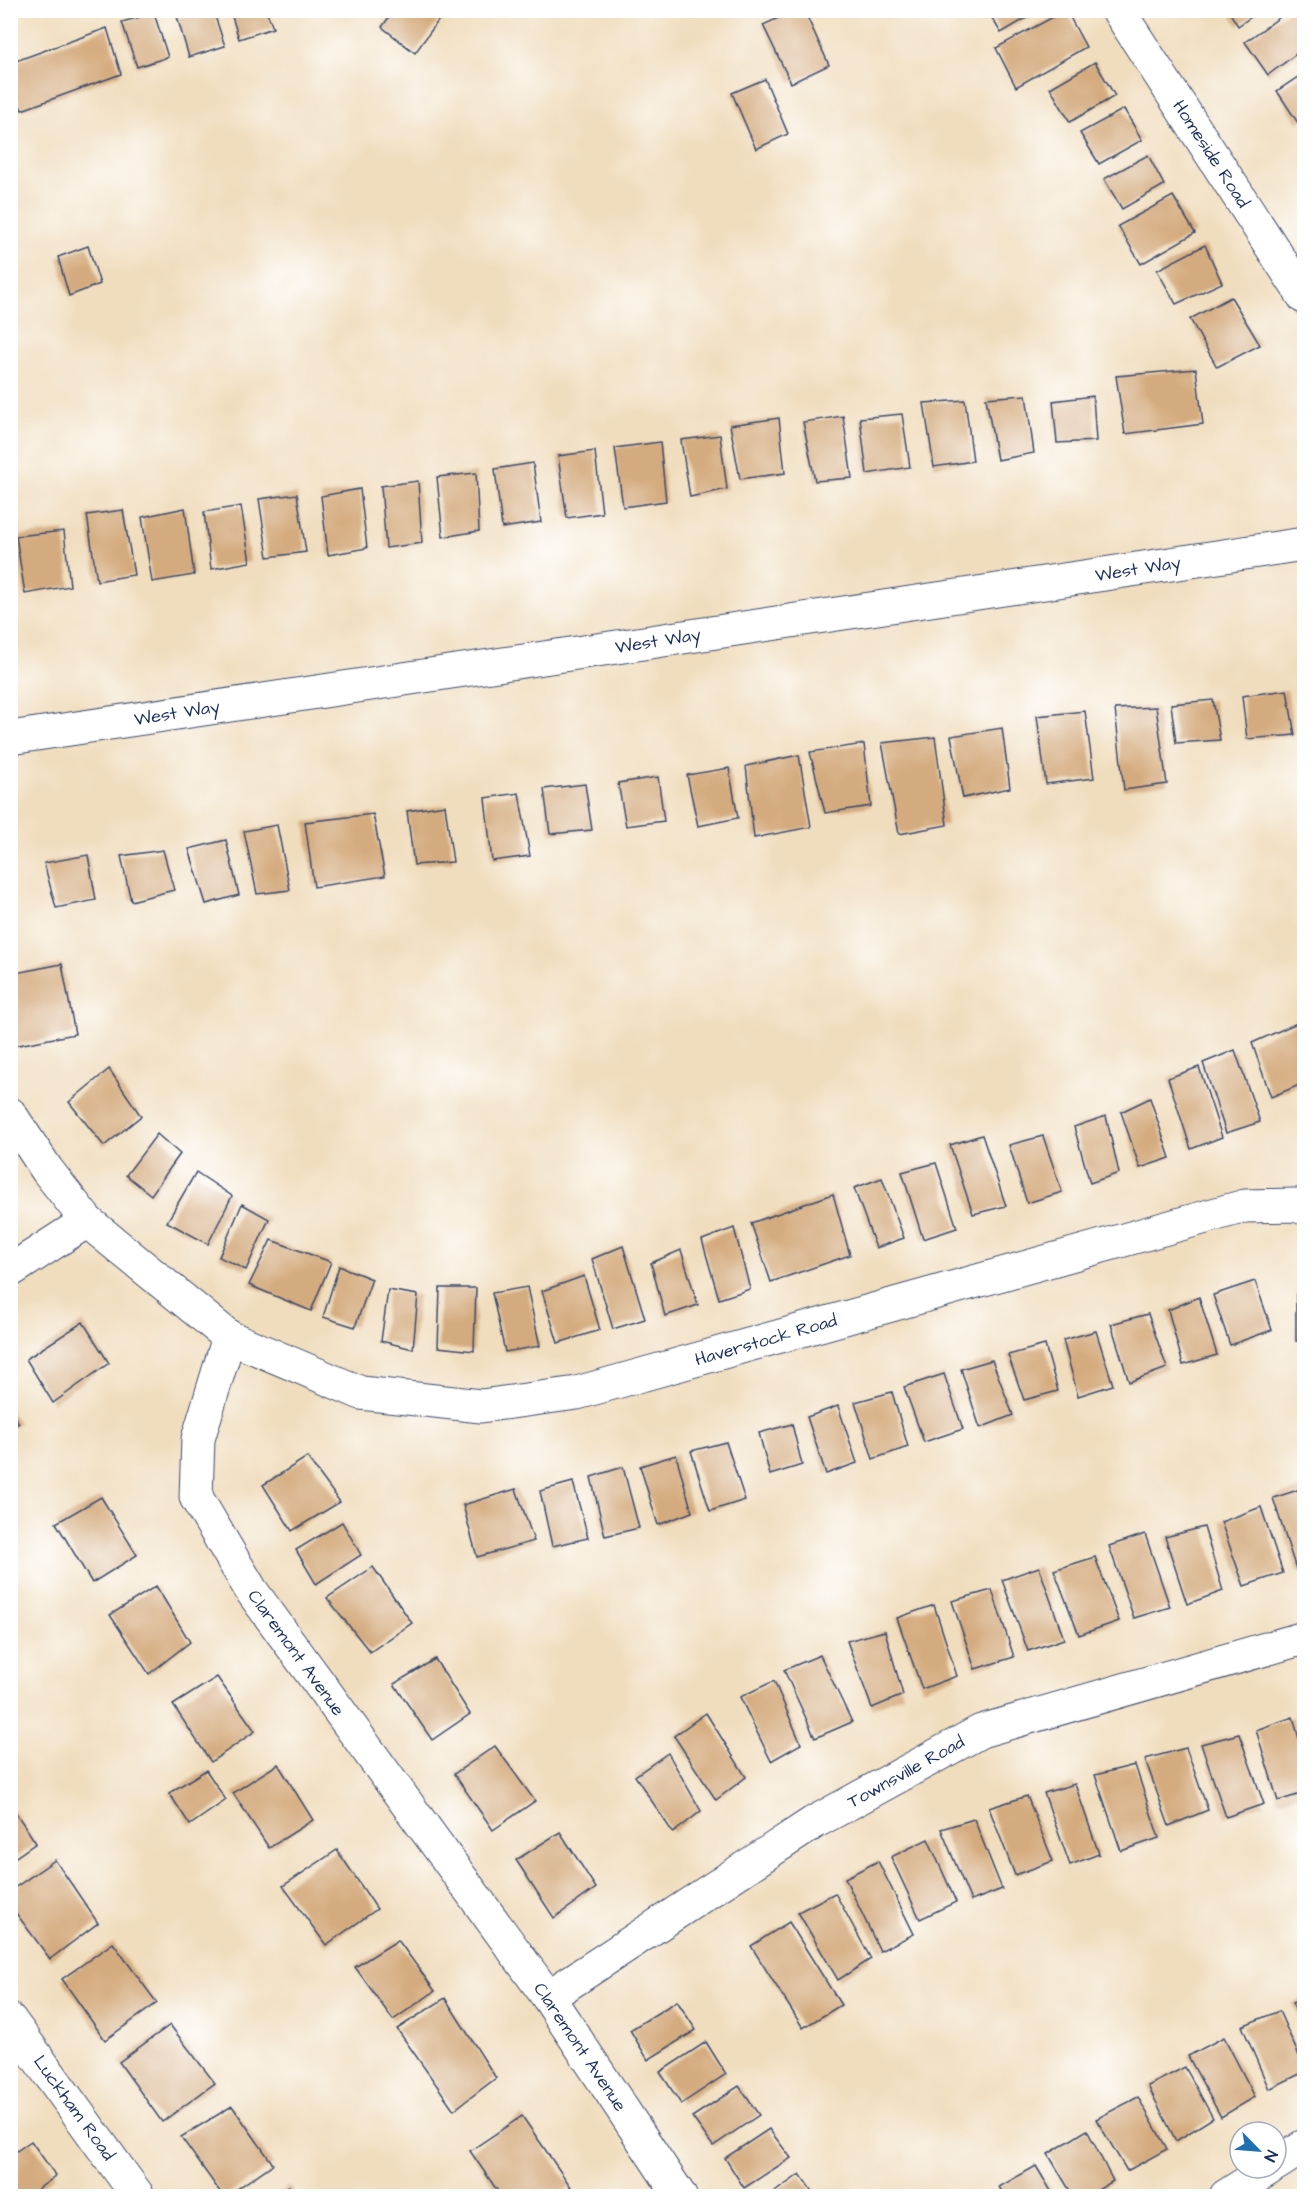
<svg xmlns="http://www.w3.org/2000/svg" width="1315" height="2207" font-family="'Architects Daughter',sans-serif">
  <style>
    .building { fill: #d4ab7e }
    .lines { fill: none; stroke-linecap: round; stroke-linejoin: round }
    .minor-casing { stroke: #3b496c; stroke-width: 35 }
    .minor { stroke: #fff; stroke-width: 33 }
    .labels { text-anchor: middle; dominant-baseline: central; stroke-width: 4.5; stroke-linejoin: round; paint-order: stroke }
    .street-label { font-size: 18px; fill: #1b2f5e; stroke: #fff }
  </style>
  <rect width="100%" height="100%" fill="#fff"/>
  <filter id="ink" filterUnits="userSpaceOnUse"><feTurbulence type="fractalNoise" baseFrequency=".0167" numOctaves="2"/><feDisplacementMap in="SourceGraphic" scale="12" xChannelSelector="R" yChannelSelector="G"/><feConvolveMatrix kernelMatrix="1 2 1 2 8 2 1 2 1" color-interpolation-filters="sRGB"/></filter>
  <filter id="wash" filterUnits="userSpaceOnUse"><feTurbulence type="fractalNoise" baseFrequency=".008" numOctaves="4" result="noise"/><feDisplacementMap in="SourceGraphic" scale="24" xChannelSelector="R" yChannelSelector="G"/><feGaussianBlur stdDeviation="1.35" result="paint"/><feColorMatrix in="noise" values="0 0 0 0 0 0 0 0 0 0 0 0 0 0 0 0 0 1.4 0 .05"/><feComposite in="paint" operator="in"/></filter>
  <g filter="url(#wash)">
    <rect width="100%" height="100%" fill="#f0ddbd"/>
    <g id="blocks">
      <g class="building">
        <path d="M175,10H213L225,46L189,57Z"/>
        <path d="M230,10H266L273,28L239,39Z"/>
        <path d="M394,10H446L415,53L382,27Z"/>
        <path d="M796,10H804L829,65L791,83L763,25Z"/>
        <path d="M987,10H1040L1001,33Z"/>
        <path d="M1066,10L1086,47L1016,87L996,48Z"/>
        <path d="M1228,10H1261L1238,26Z"/>
        <path d="M1290,10H1295L1304,25V48L1268,75L1245,42Z"/>
        <path d="M154,13L168,57L137,67L122,22Z"/>
        <path d="M107,28L121,74L22,110L10,82V63Z"/>
        <path d="M1095,62L1115,96L1070,122L1050,88Z"/>
        <path d="M1304,73V118L1298,123L1277,91Z"/>
        <path d="M765,79L788,134L756,149L732,93Z"/>
        <path d="M1124,109L1142,140L1099,164L1080,133Z"/>
        <path d="M1148,155L1164,185L1122,209L1104,179Z"/>
        <path d="M1173,196L1195,233L1141,264L1118,226Z"/>
        <path d="M1205,245L1222,283L1176,304L1157,270Z"/>
        <path d="M88,246L100,284L69,296L58,257Z"/>
        <path d="M1231,297L1260,345L1217,367L1190,319Z"/>
        <path d="M1196,369L1203,424L1125,434L1116,376Z"/>
        <path d="M1026,395L1034,453L997,460L986,398Z"/>
        <path d="M1093,396L1096,441L1057,443L1053,401Z"/>
        <path d="M965,400L973,461L934,467L924,403Z"/>
        <path d="M902,414L910,467L867,474L860,418Z"/>
        <path d="M843,416L852,478L815,481L803,422Z"/>
        <path d="M779,418L785,473L740,479L730,425Z"/>
        <path d="M720,435L727,489L690,497L681,440Z"/>
        <path d="M660,442L666,501L623,507L615,448Z"/>
        <path d="M595,451L602,513L567,518L558,456Z"/>
        <path d="M533,463L541,522L502,528L495,469Z"/>
        <path d="M476,473L479,531L443,537L437,477Z"/>
        <path d="M418,481L422,543L386,548L381,486Z"/>
        <path d="M360,489L367,548L328,555L321,496Z"/>
        <path d="M297,494L306,552L268,557L259,499Z"/>
        <path d="M241,506L250,562L211,569L204,512Z"/>
        <path d="M185,508L194,575L152,582L142,517Z"/>
        <path d="M123,510L134,575L97,581L87,515Z"/>
        <path d="M64,531L70,586L25,594L16,536Z"/>
        <path d="M1287,690L1295,735L1247,739L1242,696Z"/>
        <path d="M1213,700L1220,740L1176,743L1171,704Z"/>
        <path d="M1156,707L1167,784L1124,790L1115,709Z"/>
        <path d="M1085,711L1094,778L1046,784L1037,716Z"/>
        <path d="M1002,728L1010,788L963,798L951,736Z"/>
        <path d="M935,737L947,825L899,834L882,743Z"/>
        <path d="M864,744L871,806L825,813L810,752Z"/>
        <path d="M799,755L811,827L754,838L746,766Z"/>
        <path d="M729,768L738,818L698,826L687,775Z"/>
        <path d="M658,777L664,821L626,826L618,783Z"/>
        <path d="M585,784L592,830L550,834L544,789Z"/>
        <path d="M519,793L530,856L492,861L485,798Z"/>
        <path d="M445,805L453,862L414,865L407,811Z"/>
        <path d="M373,814L385,876L314,887L305,822Z"/>
        <path d="M277,825L290,890L257,894L244,831Z"/>
        <path d="M226,840L239,895L206,904L189,849Z"/>
        <path d="M163,850L174,890L131,901L121,856Z"/>
        <path d="M88,855L96,900L56,908L44,863Z"/>
        <path d="M62,964L75,1034L13,1046L10,1026V974Z"/>
        <path d="M1297,1023L1304,1051V1083L1271,1097L1252,1043Z"/>
        <path d="M1235,1050L1260,1122L1226,1133L1203,1063Z"/>
        <path d="M1199,1067L1222,1137L1191,1149L1168,1078Z"/>
        <path d="M109,1069L141,1116L104,1146L69,1102Z"/>
        <path d="M1150,1098L1170,1158L1140,1168L1121,1112Z"/>
        <path d="M1106,1116L1119,1173L1090,1183L1074,1127Z"/>
        <path d="M157,1134L180,1154L151,1195L126,1175Z"/>
        <path d="M982,1135L1006,1206L973,1214L950,1145Z"/>
        <path d="M1043,1136L1062,1192L1027,1203L1009,1145Z"/>
        <path d="M936,1163L957,1228L923,1239L902,1172Z"/>
        <path d="M196,1172L232,1196L208,1244L167,1222Z"/>
        <path d="M882,1178L904,1238L876,1248L854,1188Z"/>
        <path d="M833,1194L850,1255L771,1282L751,1223Z"/>
        <path d="M242,1204L269,1219L246,1270L219,1257Z"/>
        <path d="M734,1228L750,1289L719,1299L702,1240Z"/>
        <path d="M271,1240L331,1262L311,1311L249,1285Z"/>
        <path d="M623,1246L645,1319L613,1329L592,1259Z"/>
        <path d="M681,1250L698,1305L665,1316L651,1263Z"/>
        <path d="M339,1266L372,1279L355,1327L323,1317Z"/>
        <path d="M584,1276L600,1330L558,1343L542,1291Z"/>
        <path d="M1255,1281L1272,1330L1230,1345L1213,1295Z"/>
        <path d="M527,1287L540,1346L505,1352L492,1293Z"/>
        <path d="M440,1288H476L474,1351L438,1347Z"/>
        <path d="M388,1290L418,1295L413,1349L381,1341Z"/>
        <rect x="1296" y="1294" width="8" height="47"/>
        <path d="M1199,1297L1217,1355L1183,1365L1168,1310Z"/>
        <path d="M1148,1314L1167,1368L1129,1382L1111,1324Z"/>
        <path d="M83,1322L109,1363L53,1403L26,1359Z"/>
        <path d="M1096,1331L1113,1385L1078,1396L1063,1340Z"/>
        <path d="M1045,1345L1058,1391L1024,1400L1008,1355Z"/>
        <path d="M992,1360L1013,1415L980,1428L961,1369Z"/>
        <path d="M944,1374L963,1429L924,1442L904,1387Z"/>
        <path d="M892,1392L908,1447L873,1459L855,1402Z"/>
        <path d="M838,1406L857,1463L826,1474L807,1417Z"/>
        <path d="M10,1411L19,1423L10,1429Z"/>
        <path d="M792,1424L802,1465L770,1475L759,1433Z"/>
        <path d="M726,1442L745,1500L710,1511L691,1451Z"/>
        <path d="M676,1455L692,1512L658,1525L640,1466Z"/>
        <path d="M307,1457L340,1502L292,1531L263,1485Z"/>
        <path d="M623,1467L639,1528L605,1536L591,1477Z"/>
        <path d="M573,1482L588,1538L552,1546L540,1491Z"/>
        <path d="M1304,1488V1570L1297,1572L1273,1498Z"/>
        <path d="M516,1489L534,1541L477,1557L463,1505Z"/>
        <path d="M101,1497L137,1555L92,1583L56,1523Z"/>
        <path d="M1261,1507L1283,1573L1244,1586L1221,1522Z"/>
        <path d="M342,1522L361,1555L316,1584L296,1550Z"/>
        <path d="M1204,1527L1223,1591L1187,1604L1165,1537Z"/>
        <path d="M1145,1534L1170,1607L1134,1618L1109,1546Z"/>
        <path d="M1095,1557L1119,1621L1079,1635L1054,1570Z"/>
        <path d="M373,1567L412,1623L370,1652L327,1598Z"/>
        <path d="M1039,1567L1064,1639L1028,1651L1002,1580Z"/>
        <path d="M156,1586L190,1642L149,1674L110,1615Z"/>
        <path d="M992,1590L1014,1657L975,1669L952,1601Z"/>
        <path d="M934,1605L957,1676L922,1689L897,1618Z"/>
        <path d="M885,1631L903,1695L872,1708L847,1641Z"/>
        <path d="M820,1655L852,1722L815,1738L784,1670Z"/>
        <path d="M435,1659L470,1714L432,1740L394,1684Z"/>
        <path d="M217,1677L255,1731L211,1762L173,1705Z"/>
        <path d="M774,1681L801,1744L771,1761L740,1697Z"/>
        <path d="M706,1713L746,1777L716,1800L674,1736Z"/>
        <path d="M1293,1717L1304,1757V1793L1278,1801L1256,1730Z"/>
        <path d="M1239,1734L1264,1804L1226,1817L1201,1744Z"/>
        <path d="M495,1746L535,1801L493,1830L454,1774Z"/>
        <path d="M1186,1748L1208,1810L1169,1826L1145,1759Z"/>
        <path d="M668,1753L701,1811L673,1833L635,1776Z"/>
        <path d="M278,1764L313,1820L269,1848L233,1793Z"/>
        <path d="M1135,1765L1159,1838L1121,1851L1095,1775Z"/>
        <path d="M206,1770L226,1800L190,1825L169,1793Z"/>
        <path d="M1075,1784L1099,1854L1070,1865L1044,1793Z"/>
        <path d="M1027,1796L1053,1861L1015,1875L989,1808Z"/>
        <path d="M10,1804L36,1843L10,1861Z"/>
        <path d="M974,1819L1002,1889L971,1901L941,1829Z"/>
        <path d="M560,1832L596,1888L554,1918L516,1860Z"/>
        <path d="M928,1839L956,1902L920,1919L891,1857Z"/>
        <path d="M337,1850L377,1909L326,1945L283,1886Z"/>
        <path d="M55,1860L98,1923L50,1959L10,1905V1891Z"/>
        <path d="M878,1861L914,1934L880,1951L845,1878Z"/>
        <path d="M835,1893L871,1959L838,1980L798,1912Z"/>
        <path d="M789,1922L841,2005L803,2028L751,1946Z"/>
        <path d="M398,1940L435,1991L393,2020L355,1967Z"/>
        <path d="M113,1943L157,2003L105,2040L62,1979Z"/>
        <path d="M445,1998L496,2078L454,2110L397,2029Z"/>
        <path d="M1304,1998V2028L1292,2003Z"/>
        <path d="M677,2001L696,2030L648,2060L630,2030Z"/>
        <path d="M1279,2011L1304,2067V2072L1269,2089L1242,2026Z"/>
        <path d="M170,2025L215,2083L162,2122L119,2062Z"/>
        <path d="M1224,2037L1255,2097L1221,2117L1188,2056Z"/>
        <path d="M706,2042L726,2074L681,2104L660,2072Z"/>
        <path d="M1185,2067L1213,2118L1176,2141L1148,2086Z"/>
        <path d="M739,2086L759,2115L713,2146L692,2117Z"/>
        <path d="M1138,2097L1167,2149L1127,2171L1096,2119Z"/>
        <path d="M232,2106L273,2164L227,2196H223L181,2137Z"/>
        <path d="M522,2116L571,2187L557,2196H501L470,2151Z"/>
        <path d="M769,2129L791,2158L744,2188L725,2158Z"/>
        <path d="M1087,2130L1113,2181L1088,2196H1073L1048,2154Z"/>
        <path d="M31,2141L56,2176L28,2196H10V2156Z"/>
        <path d="M1036,2166L1054,2196H1005L999,2187Z"/>
        <path d="M800,2174L815,2196H769Z"/>
        <path d="M289,2186L297,2196H274Z"/>
      </g>
    </g>
  </g>
  <g filter="url(#ink)">
    <use href="#blocks" fill-opacity="0" stroke="#3b496c" stroke-width="1.5"/>
    <g class="lines">
      <defs>
        <g id="minor">
          <path d="M1118,10L1304,297"/>
          <path d="M10,738L1304,544"/>
          <path d="M10,1114L47,1170L87,1221L229,1337L198,1439L196,1497L251,1590L548,1997L680,2196"/>
          <path d="M10,1271L87,1221"/>
          <path d="M229,1337L361,1393L481,1406L577,1393L1245,1206L1295,1205L1304,1208"/>
          <path d="M548,1997L813,1823L981,1731L1304,1638"/>
          <path d="M10,2020L138,2196"/>
          <path d="M1276,2164L1304,2146"/>
          <path d="M1226,2196L1270,2168"/>
        </g>
      </defs>
      <use href="#minor" class="minor-casing"/>
      <use href="#minor" class="minor"/>
    </g>
  </g>
  <g class="labels">
    <g class="street-label">
      <text transform="translate(1211 154) rotate(57)">Homeside Road</text>
      <text transform="translate(1138 569) rotate(-9)">West Way</text>
      <text transform="translate(658 641) rotate(-9)">West Way</text>
      <text transform="translate(177 713) rotate(-9)">West Way</text>
      <text transform="translate(766 1340) rotate(-16)">Haverstock Road</text>
      <text transform="translate(296 1653) rotate(54)">Claremont Avenue</text>
      <text transform="translate(906 1772) rotate(-29)">Townsville Road</text>
      <text transform="translate(580 2047) rotate(56)">Claremont Avenue</text>
      <text transform="translate(74 2108) rotate(54)">Luckham Road</text>
    </g>
  </g>
  <rect width="1315" height="2207" fill="none" stroke="#fff" stroke-width="36"/>
  <g transform="translate(1258 2150) rotate(115)"><circle r="28" fill="#ffffff" stroke="#a4acbf" stroke-width="1.5"/>
  <path d="M0-4.5L10 22L0 15L-10 22Z" fill="#1f6fb2"/>
  <text y="-9" font-size="16" font-weight="bold" text-anchor="middle" fill="#1b2f5e">N</text>
  </g>
</svg>
